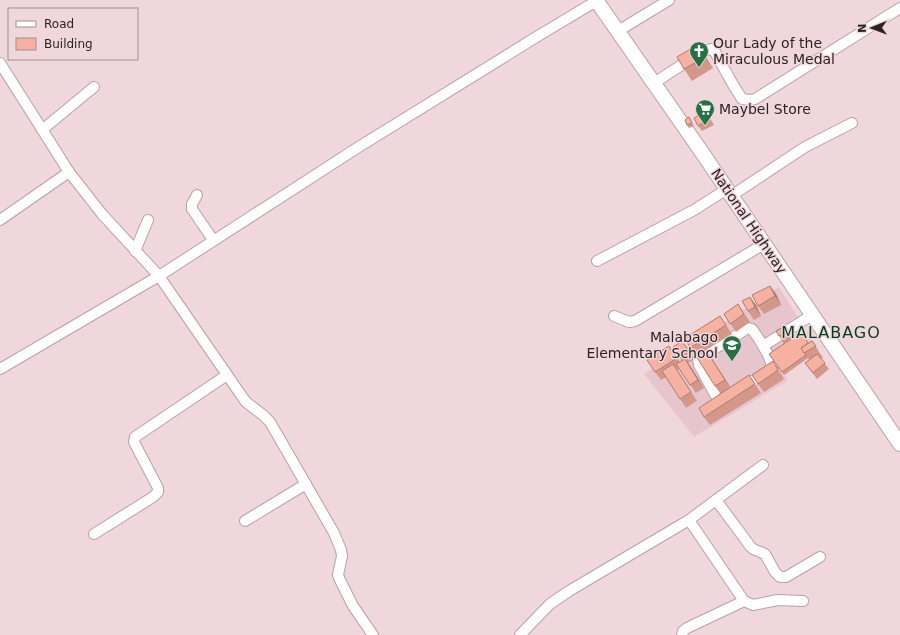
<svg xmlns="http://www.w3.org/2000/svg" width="900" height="635" font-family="'DejaVu Sans',sans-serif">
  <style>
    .built { fill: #e6c6cc }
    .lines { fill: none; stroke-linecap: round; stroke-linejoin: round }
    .minor-casing { stroke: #b9a1a6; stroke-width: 12 }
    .highway-casing { stroke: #b9a1a6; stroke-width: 16 }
    .minor { stroke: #fff; stroke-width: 10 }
    .highway { stroke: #fff; stroke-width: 14 }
    .wall { fill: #d4988a }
    .shaded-wall { fill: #ad7c70 }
    .building { fill: #f7b1a0; stroke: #ad7c70 }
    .labels { text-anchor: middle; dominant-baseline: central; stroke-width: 3; stroke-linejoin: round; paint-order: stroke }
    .poi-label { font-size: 14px; fill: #2b2224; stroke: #f0d7dc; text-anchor: start }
    .street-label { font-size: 14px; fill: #2b2224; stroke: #f0d7dc }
    .quarter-label { font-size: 16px; letter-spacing: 1px; fill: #043e1e; stroke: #f0d7dc }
  </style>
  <rect width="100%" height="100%" fill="#f0d7dc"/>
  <path class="built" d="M779,287L819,351L785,375L787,381L694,437L644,374Z"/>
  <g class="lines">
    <defs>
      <g id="minor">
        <path d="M618,31L669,0"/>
        <path d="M0,63L69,172L102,214L159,276L241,395L246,402L263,415L270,422L334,533L341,550L342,556L338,575L340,580L353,606L373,635"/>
        <path d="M654,83L703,51L711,49L715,52L732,83L742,99L751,100L755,99L900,8"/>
        <path d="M42,130L94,87"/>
        <path d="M197,195L192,204V209L213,240"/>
        <path d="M731,196L805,147L852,123"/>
        <path d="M0,220L69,172"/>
        <path d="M135,251L148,220"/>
        <path d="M597,261L694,210L727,189"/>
        <path d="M614,316L629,322L635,321L764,244"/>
        <path d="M748,328L752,329C759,339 772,357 772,369L721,401L717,398L699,365L698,359Z"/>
        <path d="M763,346L812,315"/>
        <path d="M0,369L159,276L357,148L538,36L598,0"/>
        <path d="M716,500L750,546L753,549L765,554L775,572L780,577H786L820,557"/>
        <path d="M245,521L306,484"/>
        <path d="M94,534L153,497L158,492V488L134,442L135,437L227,375"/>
        <path d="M744,601L753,605L778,600L803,601"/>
        <path d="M520,635L550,604L569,591L689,520L763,465"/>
        <path d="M682,635L683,631L687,628L744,601L689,520"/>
      </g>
      <path id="highway" d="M596,0L701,151L900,444"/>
    </defs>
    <use href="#minor" class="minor-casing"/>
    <use href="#highway" class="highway-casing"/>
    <use href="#minor" class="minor"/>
    <use href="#highway" class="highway"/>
  </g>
  <g class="wall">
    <path d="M705,56L713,68L692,81L684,69Z"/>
    <path d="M689,117L694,126L689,128L687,125Z"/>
    <path d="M709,117L714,125L702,131L698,126Z"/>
    <path d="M770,286L776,294L781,305L764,314L758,306Z"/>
    <path d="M738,304L750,322L736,332L724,314Z"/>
    <path d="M756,305L761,316L754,320L748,311Z"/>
    <path d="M726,325L732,334L696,356L690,348Z"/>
    <path d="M785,326L793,338L808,343L812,341L823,358L821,359L829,369L817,379L805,363L809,360L808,358L784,375L769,354L784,344L779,336Z"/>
    <path d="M682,341L694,359L688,363L704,388L696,393L679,369L677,370L697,401L686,408L666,377L661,380L655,372L675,355L680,362L682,361L673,347Z"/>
    <path d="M706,350L730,387L749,375L761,393L710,425L704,417L720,393L715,386Z"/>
    <path d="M773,361L784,379L764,392L752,375Z"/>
  </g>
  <g class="shaded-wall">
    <path d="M697,45L705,56L713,68L705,57Z"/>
    <path d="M770,286L776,294L781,305L775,296Z"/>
    <path d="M750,297L756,305L761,316L755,307Z"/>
    <path d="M706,350L712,359L731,388L725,380Z"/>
    <path d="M685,359L691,367L704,388L698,380Z"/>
  </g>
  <g class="building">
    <path d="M697,45L705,57L684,69L677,57Z"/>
    <path d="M705,111L710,119L698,126L694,118Z"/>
    <path d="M689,117L692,123L687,125L685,120Z"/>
    <path d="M770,286L775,296L758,306L752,295Z"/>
    <path d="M750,297L755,307L748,311L742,301Z"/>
    <path d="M738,304L744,314L730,324L724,314Z"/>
    <path d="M720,316L726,325L690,348L685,338Z"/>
    <path d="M785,326L787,331L779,336L776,331Z"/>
    <path d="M801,332L808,343L801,348L806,355L782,372L769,354Z"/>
    <path d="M682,341L688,350L679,356L673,347Z"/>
    <path d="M812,341L816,346L804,353L801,348Z"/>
    <path d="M669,346L677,358L655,372L647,360Z"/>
    <path d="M706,350L725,380L715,386L696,356Z"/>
    <path d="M817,354L825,363L813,373L805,363Z"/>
    <path d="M685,359L698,380L690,385L676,364Z"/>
    <path d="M773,361L778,370L758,384L752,375Z"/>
    <path d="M673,364L691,392L680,399L662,371Z"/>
    <path d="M749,375L755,384L704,417L699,408Z"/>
  </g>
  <defs>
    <symbol id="church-pin" viewBox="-11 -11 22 30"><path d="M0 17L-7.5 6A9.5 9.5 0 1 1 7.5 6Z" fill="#237242" stroke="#f0d7dc"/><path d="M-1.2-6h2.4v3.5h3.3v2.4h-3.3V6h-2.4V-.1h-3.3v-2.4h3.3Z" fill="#fff"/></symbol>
    <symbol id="supermarket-pin" viewBox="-11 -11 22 30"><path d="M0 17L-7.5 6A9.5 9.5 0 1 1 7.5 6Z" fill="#237242" stroke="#f0d7dc"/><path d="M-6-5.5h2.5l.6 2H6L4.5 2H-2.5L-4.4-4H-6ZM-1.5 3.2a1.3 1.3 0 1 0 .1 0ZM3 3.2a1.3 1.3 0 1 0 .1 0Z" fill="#fff"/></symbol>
    <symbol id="school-pin" viewBox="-11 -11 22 30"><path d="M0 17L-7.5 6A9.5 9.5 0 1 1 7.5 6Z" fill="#237242" stroke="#f0d7dc"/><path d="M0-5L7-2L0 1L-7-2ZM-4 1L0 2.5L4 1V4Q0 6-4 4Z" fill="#fff"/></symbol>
  </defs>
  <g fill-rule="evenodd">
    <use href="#church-pin" x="688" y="40" width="22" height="30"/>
    <use href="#supermarket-pin" x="694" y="98" width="22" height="30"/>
    <use href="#school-pin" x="721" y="334" width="22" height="30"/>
  </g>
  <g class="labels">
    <g class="poi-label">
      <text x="713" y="43">Our Lady of the<tspan x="713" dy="16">Miraculous Medal</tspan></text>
      <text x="719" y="109">Maybel Store</text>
      <text x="718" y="337" text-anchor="end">Malabago<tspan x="718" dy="16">Elementary School</tspan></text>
    </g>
    <g class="street-label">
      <text transform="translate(749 221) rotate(56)">National Highway</text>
    </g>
    <g class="quarter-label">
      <text x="831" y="332">MALABAGO</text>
    </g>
  </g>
  <rect x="8" y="8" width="130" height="52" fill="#f0d7dc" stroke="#a18f92"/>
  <rect x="16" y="21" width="20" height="6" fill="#ffffff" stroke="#a18f92"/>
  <text x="44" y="28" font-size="12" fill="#2b2224">Road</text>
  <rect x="16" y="38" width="20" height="12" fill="#f7b1a0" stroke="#a18f92"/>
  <text x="44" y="48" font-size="12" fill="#2b2224">Building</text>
  <g transform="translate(872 28) rotate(269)" stroke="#f0d7dc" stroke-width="3" paint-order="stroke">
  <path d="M0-3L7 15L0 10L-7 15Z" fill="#2b2224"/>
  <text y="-6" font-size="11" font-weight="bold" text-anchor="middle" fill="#2b2224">N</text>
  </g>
</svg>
